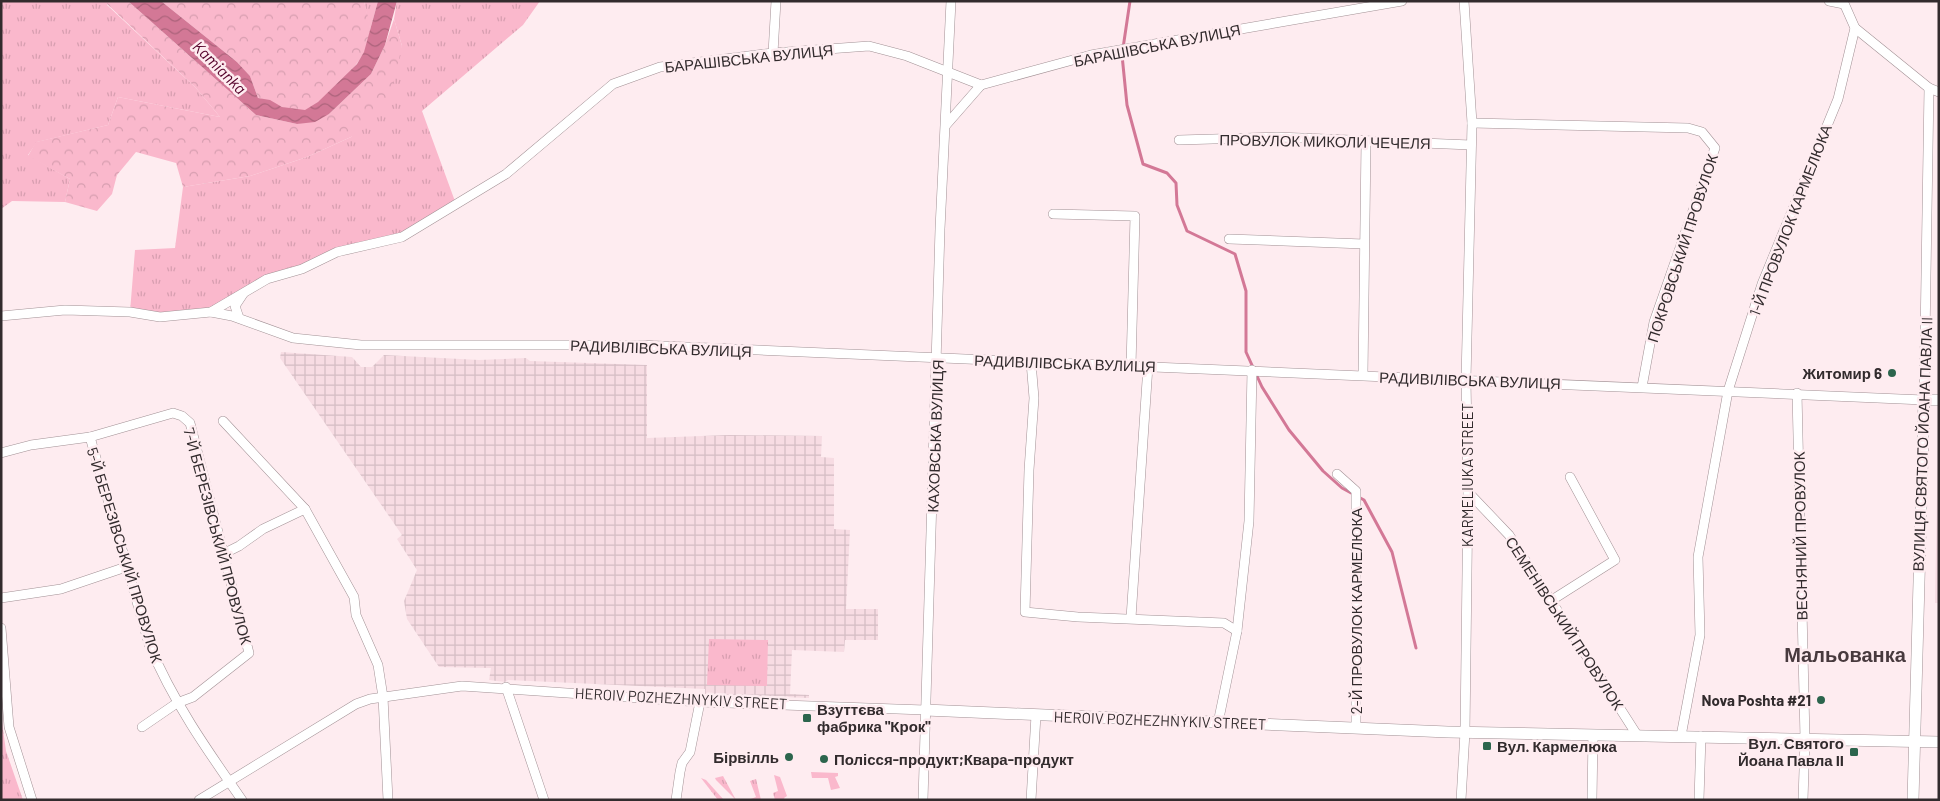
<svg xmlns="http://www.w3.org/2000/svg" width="1940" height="801" font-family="Barlow,sans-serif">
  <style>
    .built { fill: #f7dce3 }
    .industrial { fill: url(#industrial-grid) }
    .grass { fill: url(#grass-tufts) }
    .forest { fill: url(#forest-crowns) }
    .water { fill: url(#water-waves) }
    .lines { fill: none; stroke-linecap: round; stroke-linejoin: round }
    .stream { stroke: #d37896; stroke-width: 3 }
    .minor-casing { stroke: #a29195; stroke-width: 10 }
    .tertiary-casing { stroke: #a29195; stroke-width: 12 }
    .minor { stroke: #fff; stroke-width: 9 }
    .tertiary { stroke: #fff; stroke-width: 11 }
    .poi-dot { fill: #2c654d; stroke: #feecf0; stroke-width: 2 }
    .labels { text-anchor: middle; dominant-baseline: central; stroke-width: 5; stroke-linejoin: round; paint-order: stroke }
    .street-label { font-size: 15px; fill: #322b2d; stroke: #feecf0 }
    .poi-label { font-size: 15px; font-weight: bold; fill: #322b2d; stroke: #feecf0; text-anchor: end }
    .water-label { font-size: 16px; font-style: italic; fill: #540029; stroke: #feecf0 }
    .district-label { font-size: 20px; font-weight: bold; fill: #483a3e; stroke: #feecf0 }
  </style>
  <defs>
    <pattern id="industrial-grid" width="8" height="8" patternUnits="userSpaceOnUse" patternTransform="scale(1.25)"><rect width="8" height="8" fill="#f7dce3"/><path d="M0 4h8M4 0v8" fill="none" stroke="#d4bdc3"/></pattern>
    <pattern id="grass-tufts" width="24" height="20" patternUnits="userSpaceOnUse" patternTransform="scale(1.25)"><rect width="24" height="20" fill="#fab8cc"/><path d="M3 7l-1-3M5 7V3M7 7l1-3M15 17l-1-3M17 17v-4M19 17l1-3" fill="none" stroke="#d79eb0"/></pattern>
    <pattern id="forest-crowns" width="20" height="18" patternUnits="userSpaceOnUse" patternTransform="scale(1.25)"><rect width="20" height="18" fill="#fab8cc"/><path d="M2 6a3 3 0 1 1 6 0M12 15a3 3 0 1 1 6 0" fill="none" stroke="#d79eb0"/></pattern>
    <pattern id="water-waves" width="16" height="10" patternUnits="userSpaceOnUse" patternTransform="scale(1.25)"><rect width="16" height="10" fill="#d37896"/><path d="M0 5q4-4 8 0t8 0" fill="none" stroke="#ac637b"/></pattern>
  </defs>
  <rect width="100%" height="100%" fill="#feecf0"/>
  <path class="built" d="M1938,440L1939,603H1935Z"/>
  <path class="industrial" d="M281,352L352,357L361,367H372L384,355L479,360L526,358L530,361L647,365V438L729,435L822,436L821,457L834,458V529L850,530L846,609H878V640H845L844,652L792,650L790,694L809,695V698L705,694V689L508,680L505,682L489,680L491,668L439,667L407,619L404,601L417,570L397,539L402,535L280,358Z"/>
  <g class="grass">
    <path d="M1,1H107V5L196,88L220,117L118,97L108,125L37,142L28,155L70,179L65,202L12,201L1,209Z"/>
    <path d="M364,1H378L370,30Z"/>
    <path d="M397,1H540L523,25L422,111L456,204L402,237L337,252L267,279L211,312L160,317L130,312L135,250L175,248L183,187L250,176L307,157L351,137L402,46L394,19Z"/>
    <path d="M709,639L768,640L767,686L707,685Z"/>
    <path d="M1,715L6,751L23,800H1Z"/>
    <path d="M811,772L838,773V776L835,777L840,788L831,790L828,778H812Z"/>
    <path d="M774,775L780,777L787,796L784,798L785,800H775L773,793L778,791Z"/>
    <path d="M723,776L736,800L716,780L715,778Z"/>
    <path d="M701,778L706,780L724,800H718Z"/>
    <path d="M756,779L761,800H748L756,797L750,781Z"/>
  </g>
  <g class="forest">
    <path d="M107,1H128L256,115L297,124L329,114L371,74L385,45L394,19L402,46L391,93L351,137L307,157L250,176L183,187L176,163L136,152L117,175L112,194L97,211L65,202L70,179L28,156L36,142L108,125L118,97L220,117L196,88L107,4Z"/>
    <path d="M161,1H364C366,10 369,19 370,28C372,53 349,73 333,88C325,95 316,107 306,110C290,115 273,101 258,98L250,76L237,62Z"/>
  </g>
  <path class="water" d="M128,1H161L237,62L250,76L258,98L270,100L282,107L305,110L318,102L357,64L364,52L378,1H397L385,45L371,74L329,114L315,122L297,124L256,115Z"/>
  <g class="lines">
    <path class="stream" d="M1130,1L1122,55L1127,105L1143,164L1167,173L1176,183L1177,205L1187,231L1235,254L1246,291V352L1262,387L1289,430L1323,471L1342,488L1364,500L1392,552L1416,648"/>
    <defs>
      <g id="minor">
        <path d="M1829,1L1844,4"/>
        <path d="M1855,28L1929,88L1939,92"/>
        <path d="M773,53L776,1"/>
        <path d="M1472,123L1688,128L1702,132L1715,148L1654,322L1642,387"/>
        <path d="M946,125L981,85"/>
        <path d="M1179,140L1277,137L1471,145"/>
        <path d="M1053,214L1135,216L1131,366"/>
        <path d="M1229,239L1364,244"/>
        <path d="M211,312L232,316L293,338L361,345H639L1924,400L1929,88"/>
        <path d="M1,316L65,310L130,312L160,317L211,312L267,279L302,269L337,252L402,237L506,174L613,84L660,67L773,53L869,46L907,56L981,85L1091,55L1402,1"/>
        <path d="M239,318L235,306L243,294"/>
        <path d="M1031,362L1034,398L1029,470L1025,612L1078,617L1224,623L1237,631"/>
        <path d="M1363,375L1366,142"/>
        <path d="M1797,393L1805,739L1803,800"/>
        <path d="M223,421L305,509L354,597L356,615L378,665L383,697L388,800"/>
        <path d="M90,437L149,644C172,700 207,750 242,800"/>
        <path d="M1,453L31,445L90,437L173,413L182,416L190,423L249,653L193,697L177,703L142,727"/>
        <path d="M1337,474L1356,491V728"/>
        <path d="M1468,492L1509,535L1637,735"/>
        <path d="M223,554L239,546L263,529L305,509"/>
        <path d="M1,598L61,589L126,567"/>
        <path d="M1552,600L1615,560L1570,477"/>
        <path d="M1131,618L1148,366"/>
        <path d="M1,628L9,727L32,800"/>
        <path d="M506,687L544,800"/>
        <path d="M1218,723L1237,631L1249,521L1252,370"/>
        <path d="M1681,736L1700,635L1698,557L1728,391L1762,284L1838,99L1855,28L1843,1"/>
        <path d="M199,800L356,704L370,699L462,686L700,702L925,710"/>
        <path d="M676,800L680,772L682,763L690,752L700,702"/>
        <path d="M923,800L940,229L951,1"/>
        <path d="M1031,800L1036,715"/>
        <path d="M1461,800L1465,732L1468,492L1466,380L1472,123L1464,1"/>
        <path d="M1592,800L1593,735"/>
        <path d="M1699,800L1701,736"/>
      </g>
      <g id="tertiary">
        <path d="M925,710L1448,732L1939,742"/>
        <path d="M1913,800L1924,400H1939"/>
      </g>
    </defs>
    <use href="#minor" class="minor-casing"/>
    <use href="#tertiary" class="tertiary-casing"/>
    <use href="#minor" class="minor"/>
    <use href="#tertiary" class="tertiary"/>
  </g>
  <g class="poi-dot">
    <circle cx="1892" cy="373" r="5"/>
    <circle cx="1821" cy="700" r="5"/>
    <rect x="802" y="713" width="10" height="10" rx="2.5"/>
    <rect x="1482" y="741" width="10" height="10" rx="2.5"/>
    <rect x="1849" y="747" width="10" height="10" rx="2.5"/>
    <circle cx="789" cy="757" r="5"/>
    <circle cx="824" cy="759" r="5"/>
  </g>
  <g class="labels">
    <g class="street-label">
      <text transform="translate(1157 45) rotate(-11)">БАРАШІВСЬКА ВУЛИЦЯ</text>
      <text transform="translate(749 58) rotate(-6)">БАРАШІВСЬКА ВУЛИЦЯ</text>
      <text transform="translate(1325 141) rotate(1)">ПРОВУЛОК МИКОЛИ ЧЕЧЕЛЯ</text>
      <text transform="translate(1790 220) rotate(-69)">1-Й ПРОВУЛОК КАРМЕЛЮКА</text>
      <text transform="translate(1682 248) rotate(-72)">ПОКРОВСЬКИЙ ПРОВУЛОК</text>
      <text transform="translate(661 348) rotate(2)">РАДИВІЛІВСЬКА ВУЛИЦЯ</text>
      <text transform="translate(1065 363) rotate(2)">РАДИВІЛІВСЬКА ВУЛИЦЯ</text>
      <text transform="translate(1470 380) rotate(2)">РАДИВІЛІВСЬКА ВУЛИЦЯ</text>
      <text transform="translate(935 436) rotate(-88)">КАХОВСЬКА ВУЛИЦЯ</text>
      <text transform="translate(1922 444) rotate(-88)">ВУЛИЦЯ СВЯТОГО ЙОАНА ПАВЛА II</text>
      <text transform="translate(1467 475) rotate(-90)">KARMELIUKA STREET</text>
      <text transform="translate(218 536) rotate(75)">7-Й БЕРЕЗІВСЬКИЙ ПРОВУЛОК</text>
      <text transform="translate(1800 536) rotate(-91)">ВЕСНЯНИЙ ПРОВУЛОК</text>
      <text transform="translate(125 555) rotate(73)">5-Й БЕРЕЗІВСЬКИЙ ПРОВУЛОК</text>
      <text transform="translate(1356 611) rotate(-90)">2-Й ПРОВУЛОК КАРМЕЛЮКА</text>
      <text transform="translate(1565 623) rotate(57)">СЕМЕНІВСЬКИЙ ПРОВУЛОК</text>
      <text transform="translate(681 698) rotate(3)">HEROIV POZHEZHNYKIV STREET</text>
      <text transform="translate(1160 720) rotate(2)">HEROIV POZHEZHNYKIV STREET</text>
    </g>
    <g class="poi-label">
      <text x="1882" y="373">Житомир 6</text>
      <text x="1811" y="700">Nova Poshta #21</text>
      <text x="817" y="709" text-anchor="start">Взуттєва<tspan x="817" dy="17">фабрика "Крок"</tspan></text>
      <text x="1844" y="743">Вул. Святого<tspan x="1844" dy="17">Йоана Павла ІІ</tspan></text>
      <text x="1497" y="746" text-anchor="start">Вул. Кармелюка</text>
      <text x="779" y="757">Бірвілль</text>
      <text x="834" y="759" text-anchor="start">Полісся-продукт;Квара-продукт</text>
    </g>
    <g class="water-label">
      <text transform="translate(220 67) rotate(45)">Kamianka</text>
    </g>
    <g class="district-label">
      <text x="1845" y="654">Мальованка</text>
    </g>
  </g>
  <rect width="1940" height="801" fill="none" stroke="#322b2d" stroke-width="5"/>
</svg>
